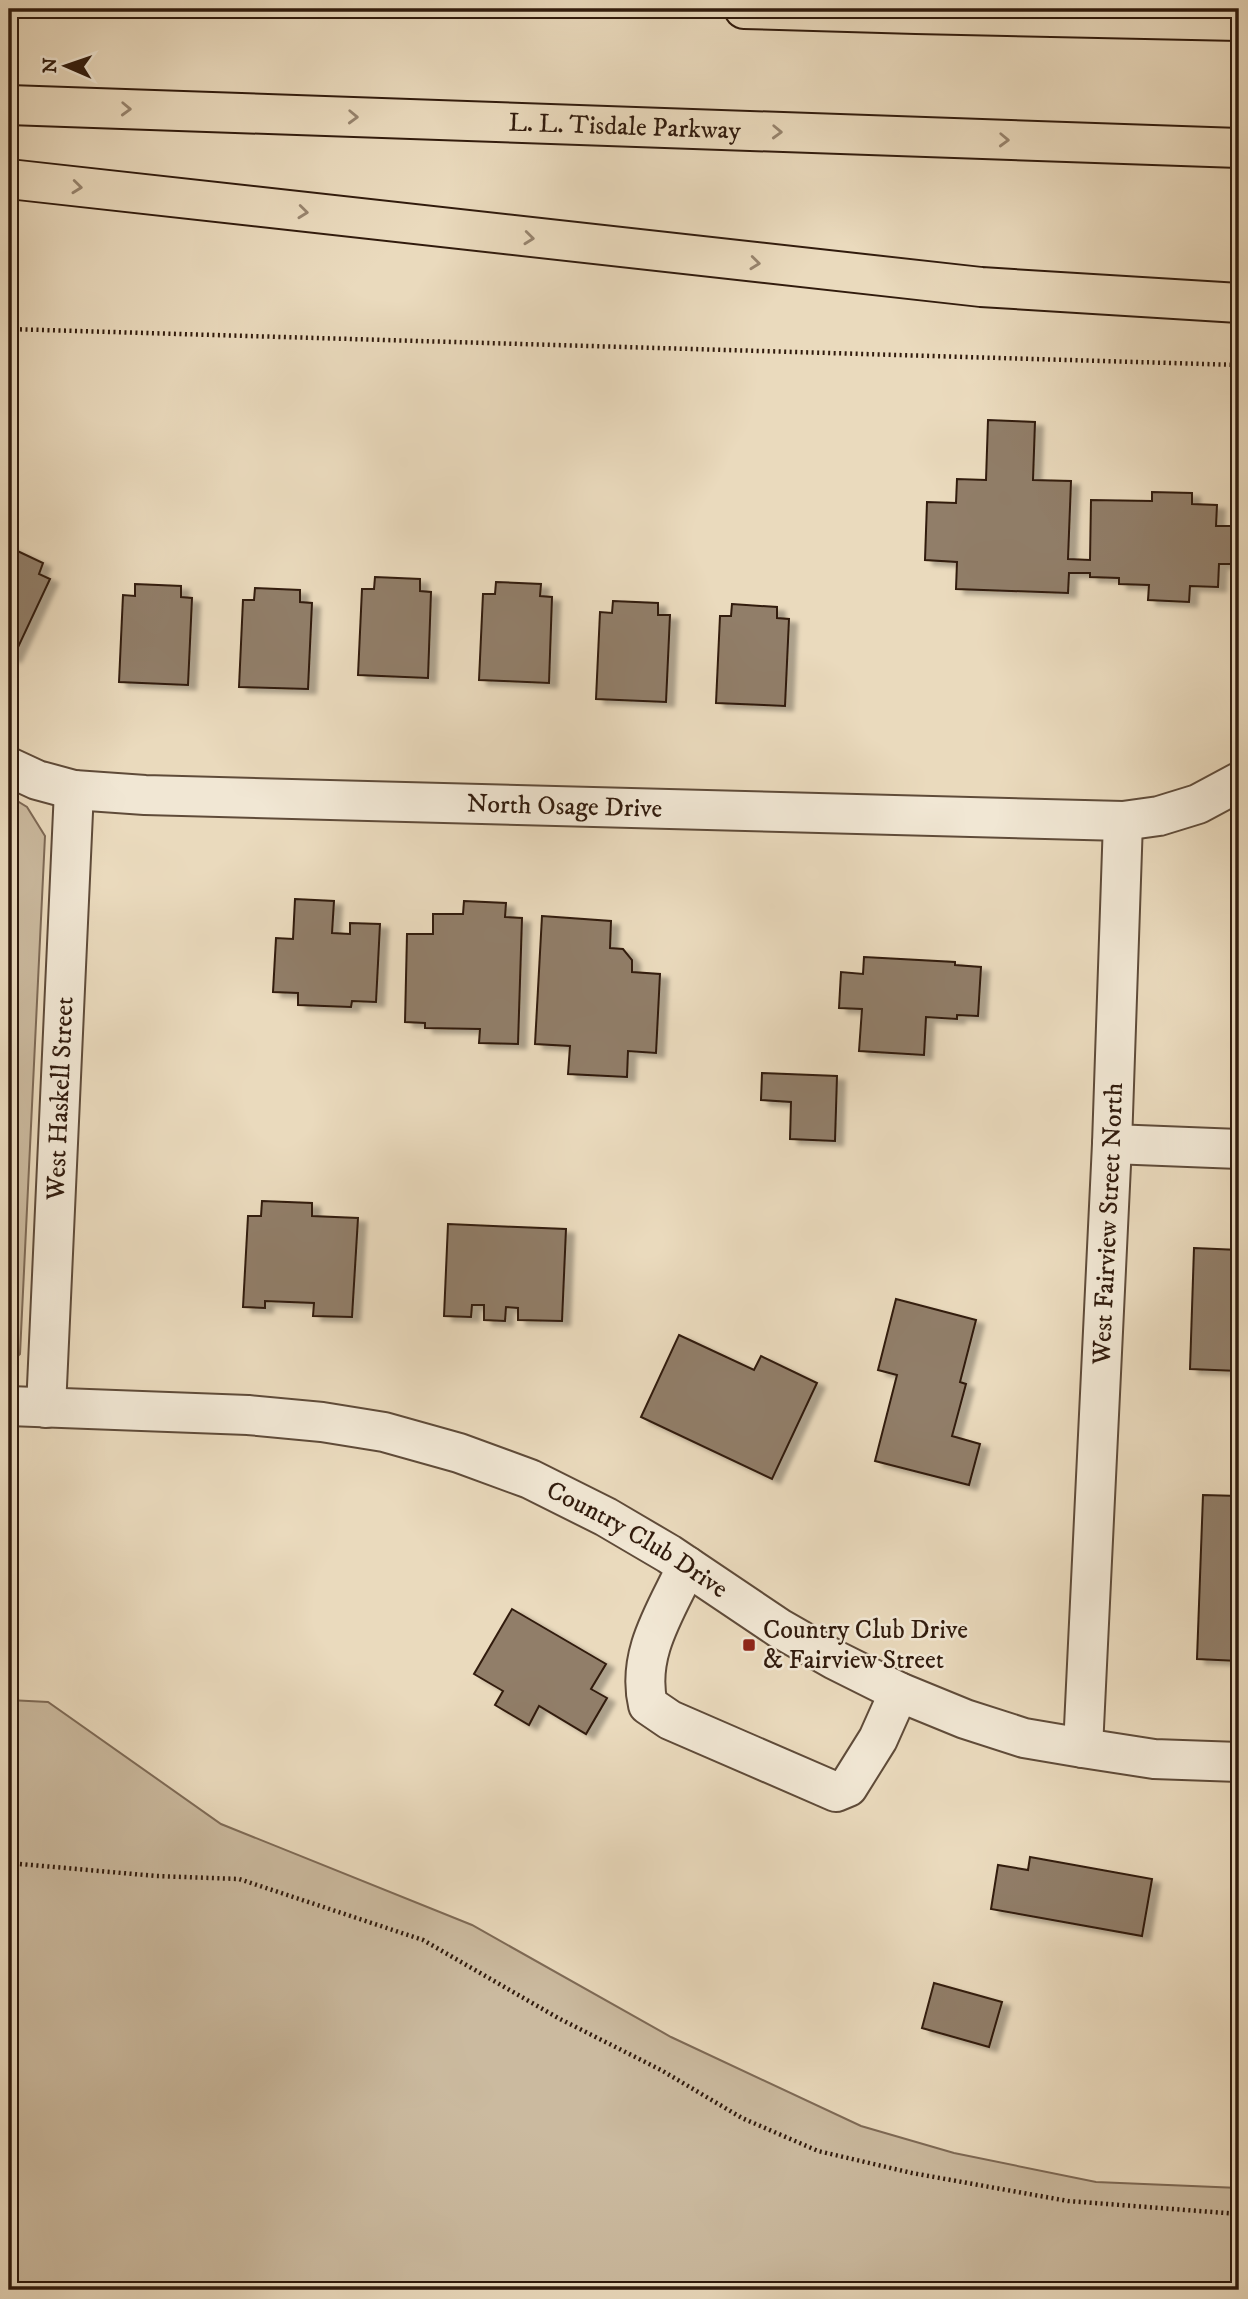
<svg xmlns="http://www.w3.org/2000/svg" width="1248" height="2299" font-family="'IM FELL DW Pica',serif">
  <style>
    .green { fill: #cbba9f; stroke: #7e6a56; stroke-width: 2 }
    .building { fill: #917e69; stroke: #311b0d; stroke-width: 2; filter: url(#shadow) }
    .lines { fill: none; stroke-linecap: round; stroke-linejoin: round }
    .minor-casing { stroke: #5f4b39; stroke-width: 42 }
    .highway-casing { stroke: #311b0d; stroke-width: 42 }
    .path { stroke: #311b0d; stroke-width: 4.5; stroke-dasharray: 2 3.5; stroke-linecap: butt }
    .minor { stroke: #f1e7d4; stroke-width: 38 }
    .highway { stroke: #eadabd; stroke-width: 38 }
    .oneway { stroke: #97846e }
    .poi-dot { fill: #8f2418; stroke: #f1e7d4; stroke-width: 2.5 }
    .labels { text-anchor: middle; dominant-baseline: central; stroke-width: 5; stroke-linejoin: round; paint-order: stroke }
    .street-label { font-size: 26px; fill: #311b0d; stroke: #f1e7d4 }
    .poi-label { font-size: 26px; fill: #311b0d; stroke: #f1e7d4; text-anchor: start }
  </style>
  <defs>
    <filter id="shadow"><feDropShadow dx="8" dy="4.5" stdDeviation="2" flood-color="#0004"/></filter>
  </defs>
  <rect width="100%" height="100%" fill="#eadabd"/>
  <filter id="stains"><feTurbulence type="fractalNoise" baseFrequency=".00286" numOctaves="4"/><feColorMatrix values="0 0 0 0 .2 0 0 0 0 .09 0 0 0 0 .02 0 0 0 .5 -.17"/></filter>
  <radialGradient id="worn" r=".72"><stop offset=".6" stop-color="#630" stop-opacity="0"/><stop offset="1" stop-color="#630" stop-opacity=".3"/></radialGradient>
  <g class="green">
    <path d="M9,796L27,807L45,836L20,1354L9,1364Z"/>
    <path d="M9,1700L48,1702L221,1824L472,1925L671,2037L861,2126L954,2153L1096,2182L1239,2188V2290H9Z"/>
  </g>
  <g class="building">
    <path d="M988,420L1035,422L1033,480L1071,481L1068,559L1090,560L1091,500L1152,501V492L1192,493V504L1217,505L1216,526H1234L1232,564H1219L1218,587L1190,586L1189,602L1148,600L1149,585L1119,584V578L1090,577V573H1069L1068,593L956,589L957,562L925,560L927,502L956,503L957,479L986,480Z"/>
    <path d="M9,547L43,563L39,574L50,579L13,658L9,656Z"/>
    <path d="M375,577L420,579V591L431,592L428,678L358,675L362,589H374Z"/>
    <path d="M496,582L541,584L540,596L552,597L549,683L479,680L483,594H495Z"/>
    <path d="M135,584L181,586V597L192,598L188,685L119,682L123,595L135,596Z"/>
    <path d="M255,588L300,590V602L312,603L308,689L239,687L243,600H254Z"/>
    <path d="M613,601L658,603V615H670L666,702L596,699L600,612L612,613Z"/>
    <path d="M732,604L777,607V618L789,619L785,706L716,703L720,616H731Z"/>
    <path d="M295,899L334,901L332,933L350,934V923L380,924L376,1002L352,1001L351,1007L298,1005V993L273,992L276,938L293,939Z"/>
    <path d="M464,901L506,903L505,917L522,918L518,1044L479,1043L480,1029L425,1028V1023L405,1022L407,934H433V914H463Z"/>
    <path d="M542,916L611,921L610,948L623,949L632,960V972L660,974L656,1053L628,1051L627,1077L568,1074L570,1046L535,1044Z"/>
    <path d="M864,957L955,962V965L981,967L978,1016L957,1015V1019L926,1017L924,1055L859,1051L862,1009L839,1008L841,972L863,974Z"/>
    <path d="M762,1073L837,1076L835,1141L790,1139L791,1102L761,1100Z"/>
    <path d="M262,1201L312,1203V1216L358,1218L352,1317L313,1316L314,1303L265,1301V1308L243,1307L248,1216H261Z"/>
    <path d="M448,1224L566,1229L562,1321L518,1320V1308L506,1307L505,1321L484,1320V1305H472L471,1317L444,1316Z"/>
    <path d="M1194,1248L1239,1250V1371L1190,1369Z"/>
    <path d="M896,1299L976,1320L960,1382L966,1384L952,1436L980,1444L969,1485L875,1461L897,1375L878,1370Z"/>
    <path d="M679,1335L754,1370L761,1356L817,1383L772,1479L641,1417Z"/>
    <path d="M1203,1495L1239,1496V1661L1197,1659Z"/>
    <path d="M512,1609L606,1664L591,1689L607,1698L586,1734L539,1706L529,1725L495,1705L503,1691L474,1674Z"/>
    <path d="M1030,1857L1152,1879L1142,1936L991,1909L998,1865L1028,1870Z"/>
    <path d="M934,1983L1002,2002L989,2047L922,2028Z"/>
  </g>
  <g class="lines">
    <defs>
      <g id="minor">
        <path id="s1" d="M9,767L37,780L74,790L145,795L1123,821L1159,816L1198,804L1239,782"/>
        <path d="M1112,1144L1239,1149"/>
        <path id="s2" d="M9,1406L248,1415L322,1422L384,1432L459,1453L530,1479L606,1517L669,1554L779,1628L835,1660L899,1692L965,1719L1024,1738L1083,1748L1154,1759L1239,1762"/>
        <path id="s3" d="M46,1408L74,790"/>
        <path d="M687,1566C666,1611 636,1654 648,1705L670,1720L836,1792L848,1787L878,1739L899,1692"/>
        <path id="s4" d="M1083,1748L1112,1144L1123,821"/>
      </g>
      <g id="highway">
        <path d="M744,9L916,14L1239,21"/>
        <path id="s5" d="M9,105L1239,148"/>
        <path d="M9,179L981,287L1239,303"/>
      </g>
    </defs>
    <use href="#minor" class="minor-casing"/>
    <use href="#highway" class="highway-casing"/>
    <g class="path">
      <path d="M9,329L1239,365"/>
      <path d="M9,1863L156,1876L239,1879L423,1940L560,2019L661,2070L742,2118L818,2151L912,2173L1068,2201L1239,2214"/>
    </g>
    <use href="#minor" class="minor"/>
    <use href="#highway" class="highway"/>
  </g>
  <defs><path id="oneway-chevron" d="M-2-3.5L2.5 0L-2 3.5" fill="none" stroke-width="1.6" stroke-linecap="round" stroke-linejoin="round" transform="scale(1.75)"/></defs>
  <g class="oneway">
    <use href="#oneway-chevron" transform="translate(126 109) rotate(2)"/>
    <use href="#oneway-chevron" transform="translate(353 117) rotate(2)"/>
    <use href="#oneway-chevron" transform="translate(777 132) rotate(2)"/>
    <use href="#oneway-chevron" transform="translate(1004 140) rotate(2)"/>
    <use href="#oneway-chevron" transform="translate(77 187) rotate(6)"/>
    <use href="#oneway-chevron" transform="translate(303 212) rotate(6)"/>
    <use href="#oneway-chevron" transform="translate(529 238) rotate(6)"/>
    <use href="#oneway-chevron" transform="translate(755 263) rotate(6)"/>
  </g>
  <rect class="poi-dot" x="742" y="1638" width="14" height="14" rx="3.5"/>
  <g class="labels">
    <g class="street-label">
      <text stroke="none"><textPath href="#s5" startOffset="616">L. L. Tisdale Parkway</textPath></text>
      <text stroke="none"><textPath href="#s1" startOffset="560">North Osage Drive</textPath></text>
      <text stroke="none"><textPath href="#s3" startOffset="310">West Haskell Street</textPath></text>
      <text stroke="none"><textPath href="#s4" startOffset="525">West Fairview Street North</textPath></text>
      <text stroke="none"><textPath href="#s2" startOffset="653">Country Club Drive</textPath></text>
    </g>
    <g class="poi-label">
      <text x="763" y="1630">Country Club Drive<tspan x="763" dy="30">&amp; Fairview Street</tspan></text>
    </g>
  </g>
  <rect width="1248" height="2299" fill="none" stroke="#eadabd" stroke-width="35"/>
  <rect x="10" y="10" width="1227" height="2278" fill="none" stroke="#311b0d" stroke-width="3.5"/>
  <rect x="18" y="18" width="1213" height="2264" fill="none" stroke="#311b0d" stroke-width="2"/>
  <g transform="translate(66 66) rotate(272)" stroke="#f1e7d4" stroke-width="5" paint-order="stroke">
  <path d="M0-5L12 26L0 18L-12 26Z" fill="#311b0d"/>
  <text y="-10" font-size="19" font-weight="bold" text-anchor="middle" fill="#311b0d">N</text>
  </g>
  <rect width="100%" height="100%" filter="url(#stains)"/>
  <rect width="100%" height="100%" fill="url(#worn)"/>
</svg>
